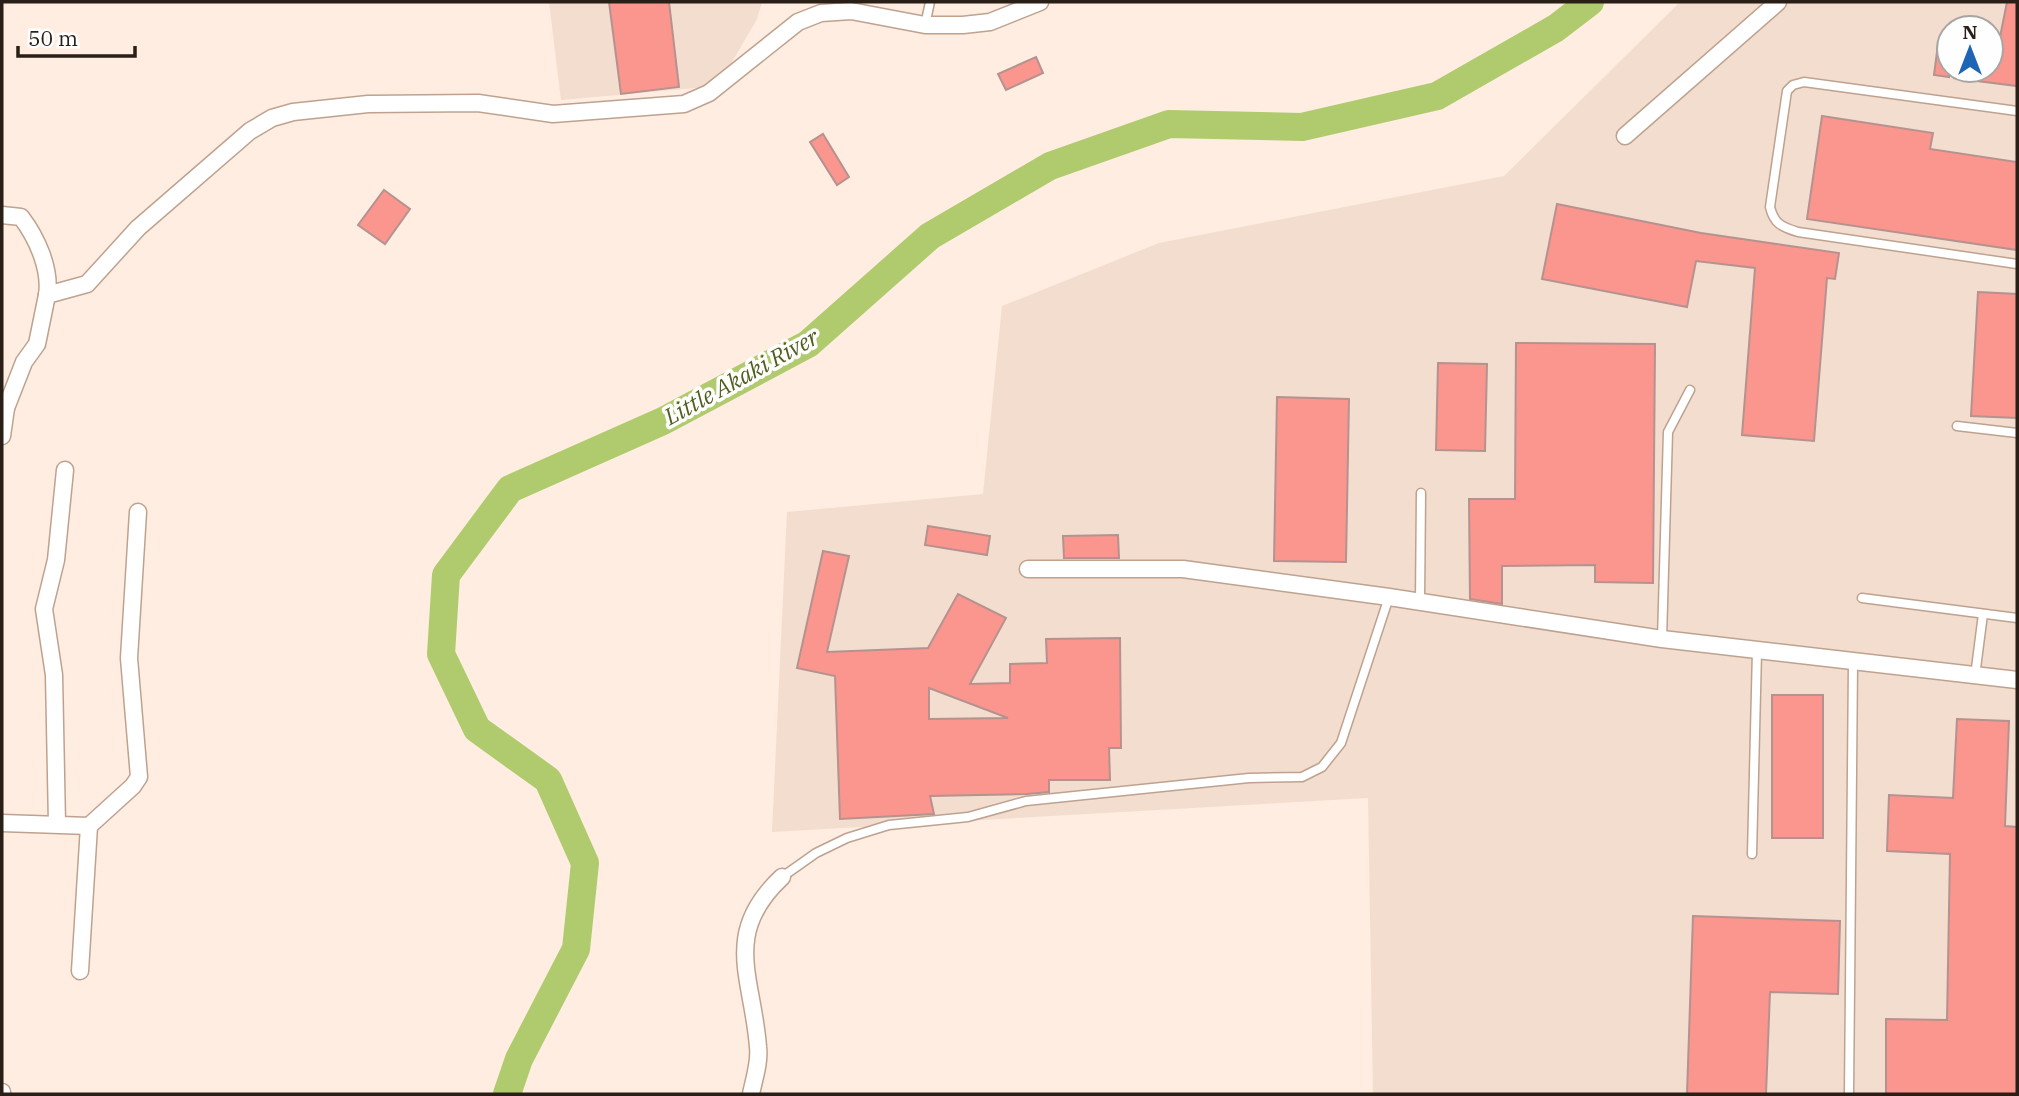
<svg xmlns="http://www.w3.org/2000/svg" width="2019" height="1096" font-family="'IBM Plex Serif',serif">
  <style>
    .built { fill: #f3ddce; fill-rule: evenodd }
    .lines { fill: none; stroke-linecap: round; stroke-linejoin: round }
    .river { stroke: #b0cb6e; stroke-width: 28 }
    .building { fill: #fb968e; stroke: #b5928f; stroke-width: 2; fill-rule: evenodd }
    .service-casing { stroke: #bea28f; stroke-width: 11 }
    .minor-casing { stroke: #bea28f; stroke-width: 19 }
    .service { stroke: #fff; stroke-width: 8 }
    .minor { stroke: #fff; stroke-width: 16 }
    .labels { text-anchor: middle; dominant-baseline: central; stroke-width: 7; stroke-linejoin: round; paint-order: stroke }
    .water-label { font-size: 23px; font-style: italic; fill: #4f5f1e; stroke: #fefefe }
  </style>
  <rect width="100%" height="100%" fill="#feede0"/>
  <g class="built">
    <path d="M549,2H762L757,19L718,86L561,100Z"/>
    <path d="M1680,2H2017V1094H1373L1368,798L772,832L787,512L983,494L1002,306L1159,243L1504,176ZM1949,28H1991V70H1949Z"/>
  </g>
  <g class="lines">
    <path class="river" d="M507,1094L519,1059L576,949L585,863L548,780L477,729L441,654L446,575L510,489L663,421L808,344L930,236L1050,166L1169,124L1302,127L1437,96L1556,28L1590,2"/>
  </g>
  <g class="building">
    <path d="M609,2H669L679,87L621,94Z"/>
    <path d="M2007,2H2017V86L1954,78V70H1991V51L1997,52Z"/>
    <path d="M1938,44L1949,45V77L1934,75Z"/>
    <path d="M1036,57L1043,73L1006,90L998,74Z"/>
    <path d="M1822,116L1933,133L1930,149L2017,162V250L1807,219Z"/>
    <path d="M823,134L849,177L837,185L810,142Z"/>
    <path d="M384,190L410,209L385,244L358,225Z"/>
    <path d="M1557,204L1701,233L1839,253L1835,279L1827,278L1814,441L1742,435L1755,268L1696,261L1687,307L1542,279Z"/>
    <path d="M1978,292L2017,294V418L1971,416Z"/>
    <path d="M1516,343L1655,344L1653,583L1595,582V565L1502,566V604L1470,599L1469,499H1515Z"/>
    <path d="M1438,363L1487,364L1485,451L1436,450Z"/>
    <path d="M1277,397L1349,399L1346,562L1274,561Z"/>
    <path d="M928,526L990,536L987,555L925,545Z"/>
    <path d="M1118,535L1119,558H1064L1063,536Z"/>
    <path d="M823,551L849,556L827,652L928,648L958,594L1006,618L970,684L1010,683V664L1047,663L1046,639L1120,638L1121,748H1109L1110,780H1049V792L1027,794L930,796L934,814L840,819L835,676L797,668ZM929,688L1008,718L929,719Z"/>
    <rect x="1772" y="695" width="51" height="143"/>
    <path d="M1957,719L2009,721L2005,826L2017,827V1094H1886V1019L1947,1020L1950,854L1887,851L1889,795L1953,798Z"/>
    <path d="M1693,916L1840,921L1838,994L1770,992L1766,1094H1687Z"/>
  </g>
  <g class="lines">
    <defs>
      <g id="service">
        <path d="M925,25L930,2"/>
        <path d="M2017,111L1804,82L1793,85L1787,91L1770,207C1774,224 1782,227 1798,232L2017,264"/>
        <path d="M1957,426L2017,433"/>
        <path d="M1862,598L2017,618"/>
        <path d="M1420,601L1421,493"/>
        <path d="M1662,639L1668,432L1690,390"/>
        <path d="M1975,676L1983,614"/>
        <path d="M1752,854L1757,651"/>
        <path d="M782,877L816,853L847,838L889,825L968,817L1026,801L1249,778L1302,777L1322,767L1341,743L1389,597"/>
        <path d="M1849,1094L1853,663"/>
      </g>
      <g id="minor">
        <path d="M1625,136L1778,2"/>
        <path d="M2,215L21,217C37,238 51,269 47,295"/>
        <path d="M2,408H6L2,436"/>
        <path d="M6,408L24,362L37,344L47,295L87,284L138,228L250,131L272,118L293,112L368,104L478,103L553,114L684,104L709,93L798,22L821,13L851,11L925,25H963L990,22L1040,2"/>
        <path d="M1028,569H1183L1389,597L1662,639L2017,680"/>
        <path d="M2,823L89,826L80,971"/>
        <path d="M57,824L54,675L44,609L56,560L65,470"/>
        <path d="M89,826L133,786L139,777L129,658L138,512"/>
        <path d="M2,1092V1094"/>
        <path d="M751,1094C754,1079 760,1062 758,1047C753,978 721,934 782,877"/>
      </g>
    </defs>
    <use href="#service" class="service-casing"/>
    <use href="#minor" class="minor-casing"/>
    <use href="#service" class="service"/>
    <use href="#minor" class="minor"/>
  </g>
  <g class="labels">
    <g class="water-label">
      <text transform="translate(741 376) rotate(-29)">Little Akaki River</text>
    </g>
  </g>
  <rect width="2019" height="1096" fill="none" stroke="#291f17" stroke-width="7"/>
  <g transform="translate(1970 49)"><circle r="33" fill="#fefefe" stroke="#a9a5a2" stroke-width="2"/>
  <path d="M0-5L12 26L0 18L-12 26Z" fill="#1f65b5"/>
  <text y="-10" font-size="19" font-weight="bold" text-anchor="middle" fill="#291f17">N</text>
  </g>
  <path d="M18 46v10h117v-10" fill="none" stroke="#291f17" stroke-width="3.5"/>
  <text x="28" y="46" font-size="21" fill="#291f17" stroke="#fefefe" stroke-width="5" paint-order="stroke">50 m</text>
</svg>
